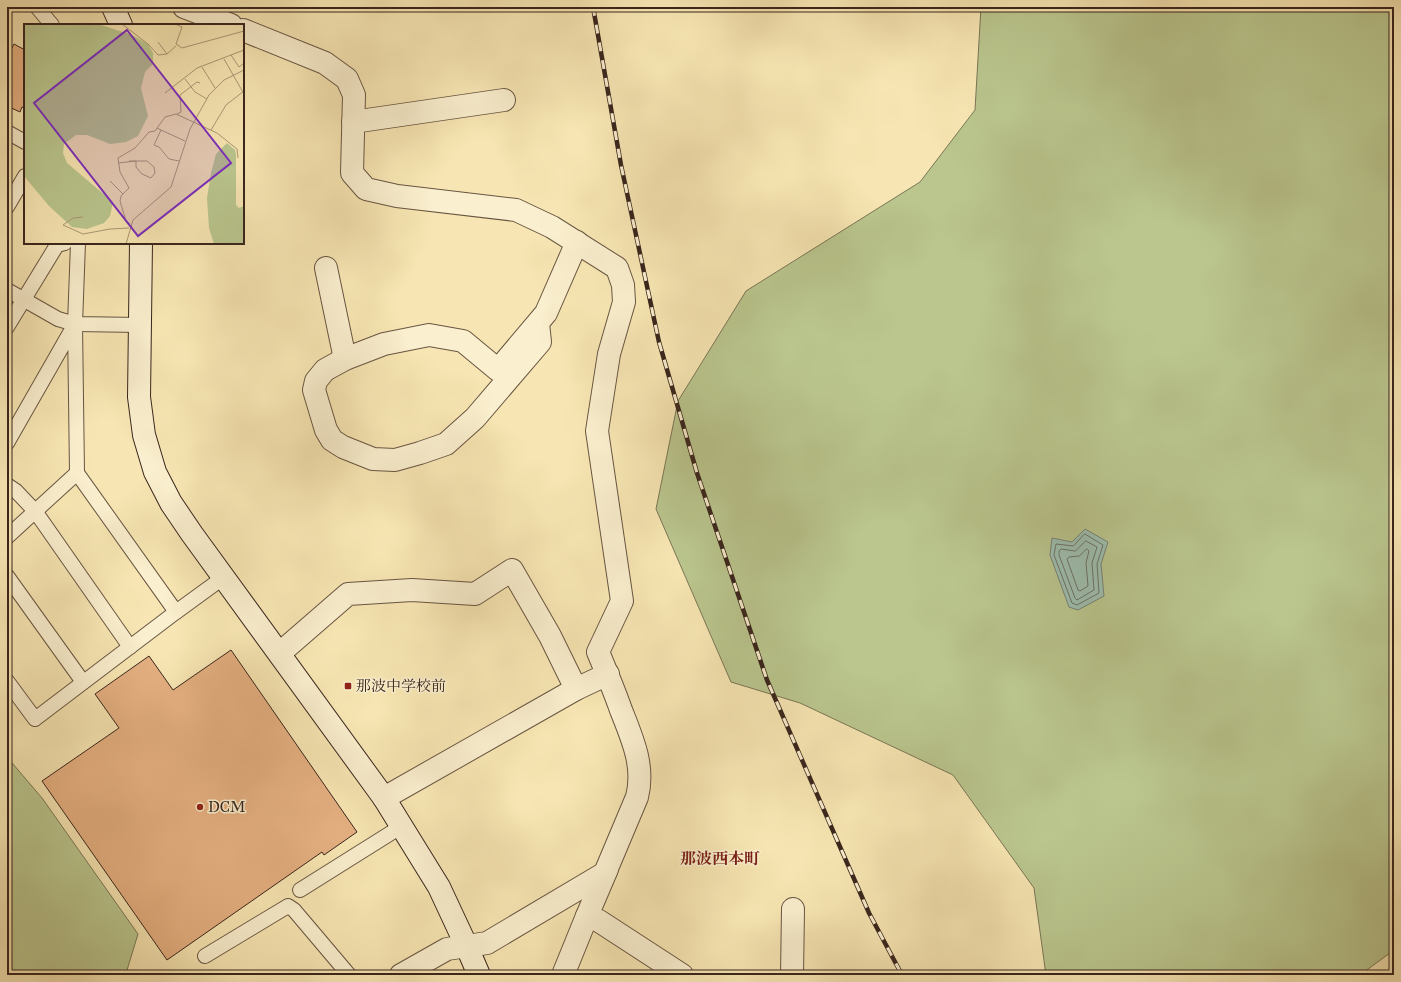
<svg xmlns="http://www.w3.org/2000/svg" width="1401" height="982" font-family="'IM FELL Great Primer','Noto Serif JP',serif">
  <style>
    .green { fill: #bac68e; stroke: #7a7656 }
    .water { fill: #9dbfb0; stroke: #758175 }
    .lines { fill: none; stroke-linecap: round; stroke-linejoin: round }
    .shore { stroke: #6b7266; stroke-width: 1 }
    .building { fill: #e5b081; stroke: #39251d }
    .lane-casing { stroke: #685542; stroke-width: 16 }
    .street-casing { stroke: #685542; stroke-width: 24 }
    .secondary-casing { stroke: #39251d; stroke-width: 24 }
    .lane { stroke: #faefce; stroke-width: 14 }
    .street { stroke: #faefce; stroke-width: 22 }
    .secondary { stroke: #faefce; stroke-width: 22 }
    .rail-casing { stroke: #39251d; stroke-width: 4.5 }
    .rail { stroke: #faefce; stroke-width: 3; stroke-dasharray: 9; stroke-linecap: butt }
    .poi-dot { fill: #8f2418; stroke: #faefce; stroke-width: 1.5 }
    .labels { text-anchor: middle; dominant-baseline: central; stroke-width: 3; stroke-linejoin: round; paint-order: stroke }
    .poi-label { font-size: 15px; fill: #39251d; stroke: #faefce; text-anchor: start }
    .neighbourhood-label { font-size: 16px; font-weight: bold; fill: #7a1f14; stroke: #faefce }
    .inset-road { fill: none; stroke: #ab9977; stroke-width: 1 }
    .view { fill: #7b2cbf; fill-opacity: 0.15; stroke: #7b2cbf; stroke-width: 2 }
    .inset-edge { fill: none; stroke: #39251d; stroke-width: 2 }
  </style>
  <rect width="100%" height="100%" fill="#f7e6b3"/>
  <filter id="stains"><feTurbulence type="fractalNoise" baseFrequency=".005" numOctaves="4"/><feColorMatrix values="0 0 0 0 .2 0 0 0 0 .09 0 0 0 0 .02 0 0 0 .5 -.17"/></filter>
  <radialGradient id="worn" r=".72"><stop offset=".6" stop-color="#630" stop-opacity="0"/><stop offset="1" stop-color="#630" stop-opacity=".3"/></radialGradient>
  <g class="green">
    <path d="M981,7H1394V950L1360,975H1046L1034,888L953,775L800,703L731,682L656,509L678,401L746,291L920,182L975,110Z"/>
    <path d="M7,757L42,798L138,934L127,970L129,975H7Z"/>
  </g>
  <path class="water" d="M1085,529L1108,542L1101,564L1104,596L1078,610L1069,607L1050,555L1052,538L1072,542Z"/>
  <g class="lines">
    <g class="shore">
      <path d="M1085,534L1103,545L1097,564L1099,593L1077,605L1072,603L1054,555L1056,544L1073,546Z"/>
      <path d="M1086,541L1097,547L1092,563L1094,590L1077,600L1075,598L1059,555V551L1061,549L1075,551Z"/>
      <path d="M1087,549L1089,551L1086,563L1088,586L1080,591L1078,590L1067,559L1069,557L1079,556Z"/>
    </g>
  </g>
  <g class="building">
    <path d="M14,44L25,50V108L22,107L20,112L7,106V57Z"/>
    <path d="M231,650L357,832L324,855L322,852L167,960L42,781L119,728L95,694L149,656L173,690Z"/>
  </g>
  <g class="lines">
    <defs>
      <g id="lane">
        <path d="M37,7L52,25"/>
        <path d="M7,132L25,142"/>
        <path d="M7,207L25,176"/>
        <path d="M78,243L75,324L140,325"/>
        <path d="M7,290L58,319L75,324"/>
        <path d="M7,327L57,245L65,243"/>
        <path d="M7,443L75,324L77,473L176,612L224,577"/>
        <path d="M7,485L16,491L35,511L130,647"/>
        <path d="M7,537L77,473"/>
        <path d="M7,576L83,682"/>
        <path d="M7,681L35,719L176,612"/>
        <path d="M300,890L402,826"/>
        <path d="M205,956L288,906L294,910L349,975"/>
      </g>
      <g id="street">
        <path d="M184,7L231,25"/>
        <path d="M243,30L325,63L347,79L354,95L352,173L366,189L397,196L516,210L552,227L617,268L623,285L624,302L609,354L597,431L622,601L598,652C606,671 614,690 621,710C632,738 645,766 637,797L605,873L487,943L447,949L401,975"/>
        <path d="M353,122L504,100"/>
        <path d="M326,268L345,359"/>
        <path d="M538,323L540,342L475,418L446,444L420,453L395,460L373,459L343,447L332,440L326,430L314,390L316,381L325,370L345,359L384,344L429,335L463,341L498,370L546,313L577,242"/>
        <path d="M280,653L348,594L412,590L475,594L512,570L550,636L576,689L608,674"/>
        <path d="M384,798L576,689"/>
        <path d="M607,869L587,916L599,921L682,975"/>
        <path d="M563,975L587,916"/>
        <path d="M792,975L793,909"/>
      </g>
      <g id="secondary">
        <path d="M113,7L121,25"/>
        <path d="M141,243L139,397L144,435L155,472L171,503L192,534L384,798L439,887L467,947L479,975"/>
      </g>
    </defs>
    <use href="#lane" class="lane-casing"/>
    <use href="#street" class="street-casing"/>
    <use href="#secondary" class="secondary-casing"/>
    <use href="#lane" class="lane"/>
    <use href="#street" class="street"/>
    <use href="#secondary" class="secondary"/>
    <defs>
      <path id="rail" d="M593,7L621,165L659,342L697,473L767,680L869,913L902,975"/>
    </defs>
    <use href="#rail" class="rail-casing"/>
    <use href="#rail" class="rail"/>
  </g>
  <g class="poi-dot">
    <rect x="344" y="682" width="8" height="8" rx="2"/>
    <circle cx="200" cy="807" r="4"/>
  </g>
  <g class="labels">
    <g class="poi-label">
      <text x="356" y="686">那波中学校前</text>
      <text x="208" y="807">DCM</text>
    </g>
    <g class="neighbourhood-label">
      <text x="720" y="858">那波西本町</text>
    </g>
  </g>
  <g transform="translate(24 24)">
    <rect width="220" height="220" fill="#f7e6b3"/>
    <path d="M0,0H74L108,11L124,20L129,29V40L121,48L117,64L124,92L114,112L102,118L86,120L63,111H52L40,120L39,129L43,139L89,178L86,192L80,199L63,205L48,203L25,182L0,152ZM203,119L211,126L212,131V181L215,184L220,182V220H190L185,204L183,174L187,149L192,130Z" fill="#bac68e"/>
    <path class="inset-road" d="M98,0L124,20L134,31L143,30L152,22M151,0L158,3L152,20L158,24L220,7M134,18L143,30M207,31L215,43L220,39M200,35L220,70M178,43L191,64M161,55L171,68L183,75M141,69L173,44L220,26M153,90L157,88L156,71L173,58L176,59M133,104L137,106L130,121L135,123L145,135L155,137M137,106L161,117M187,106L202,81L220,67M94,139L112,137V143L118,150L127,154L131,149L130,143L123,137H105M86,157L99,170M59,193L49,194L39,201L59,210L86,205L105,204M106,200L102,197L96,177L97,172L105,164L96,148L94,134L111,124L125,108L131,107L141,93L152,90L193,109L213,125L214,134M102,220L109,196L147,163L166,105L185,71L200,56L220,46"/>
    <path class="view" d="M103,6L207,139L114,212L10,79Z"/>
    <rect width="220" height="220" class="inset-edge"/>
  </g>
  <rect width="1401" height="982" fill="none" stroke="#f7e6b3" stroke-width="24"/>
  <rect x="8" y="8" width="1385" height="966" fill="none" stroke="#39251d" stroke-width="2"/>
  <rect x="12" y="12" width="1377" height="958" fill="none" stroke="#39251d"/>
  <rect width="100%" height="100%" filter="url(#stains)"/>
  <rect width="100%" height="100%" fill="url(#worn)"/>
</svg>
